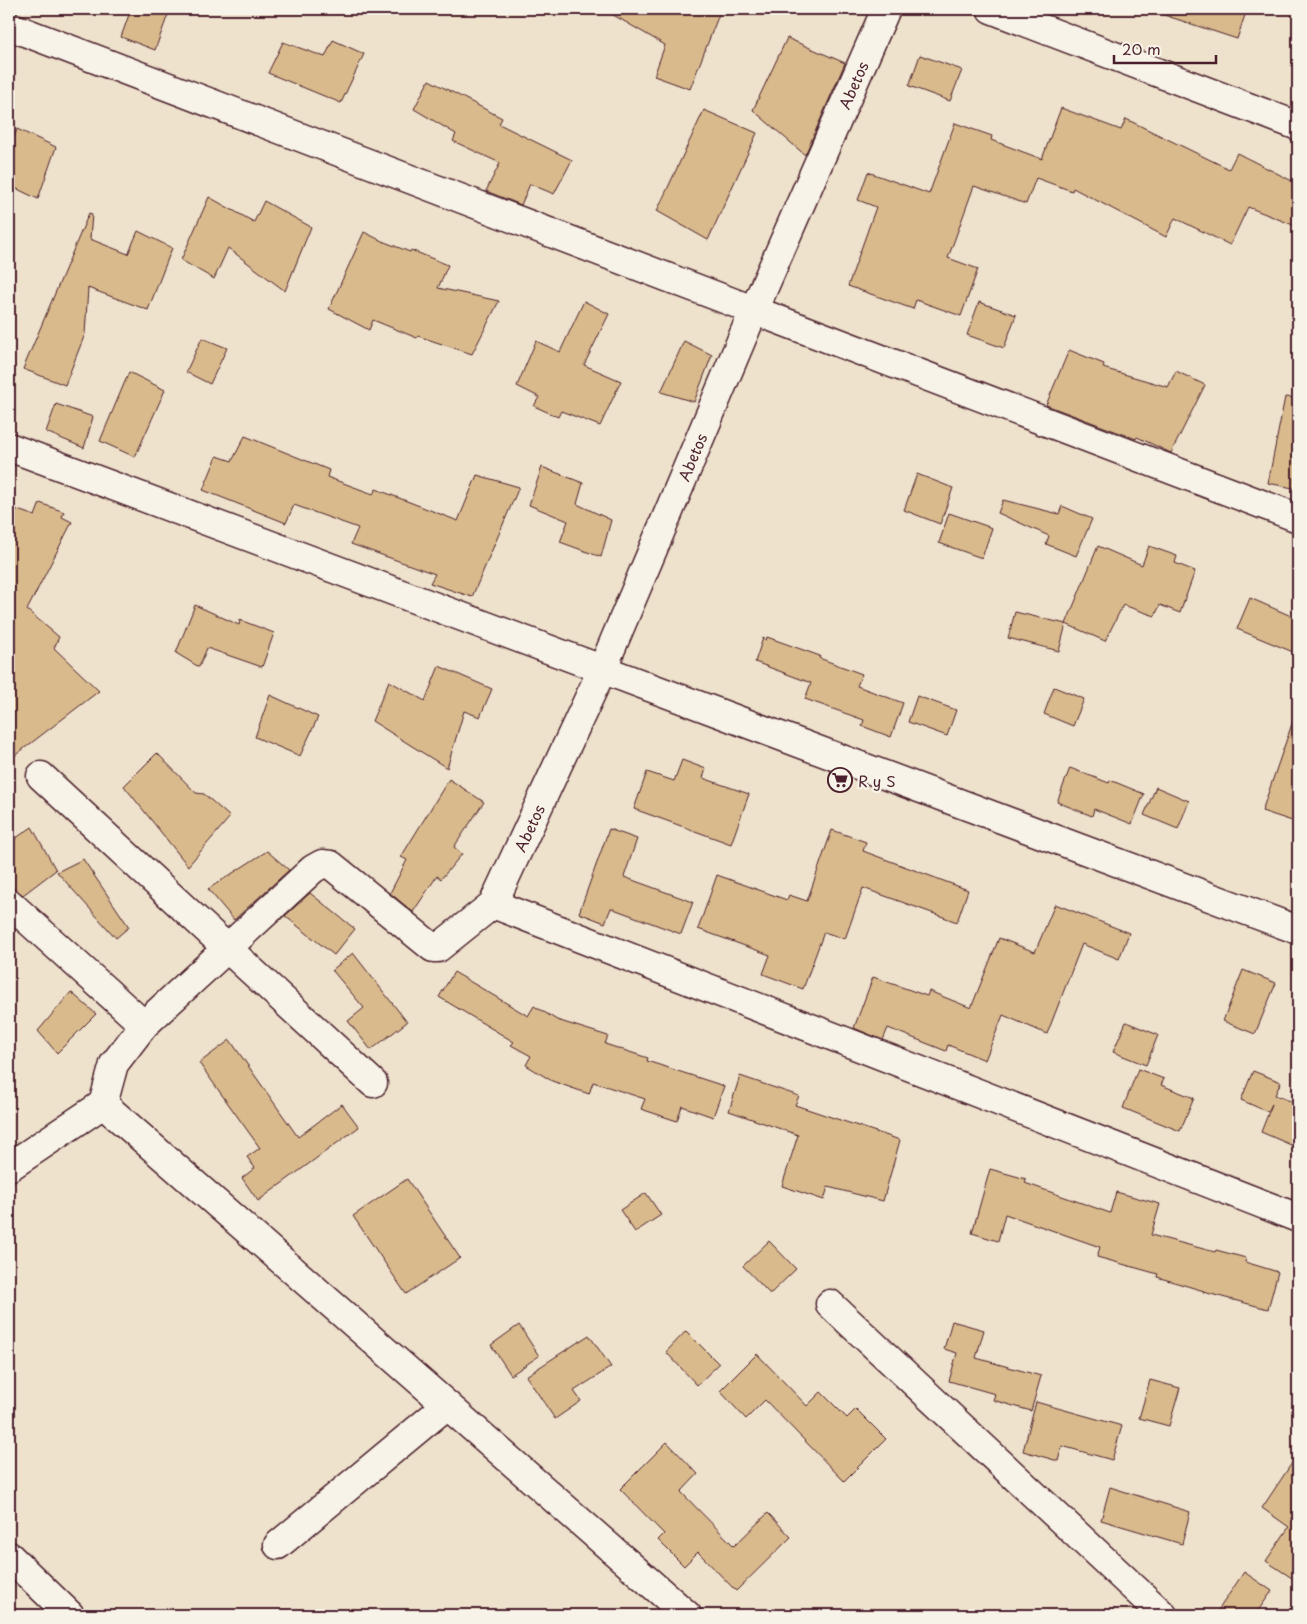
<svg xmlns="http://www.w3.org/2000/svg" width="1307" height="1624" font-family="'Playpen Sans',sans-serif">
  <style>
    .building { fill: #d9ba8c; stroke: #4a1f2b }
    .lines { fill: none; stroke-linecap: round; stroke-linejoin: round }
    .minor-casing { stroke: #4a1f2b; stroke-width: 31 }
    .minor { stroke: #f7f3e8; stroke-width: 28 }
    .labels { text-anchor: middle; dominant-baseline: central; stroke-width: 4.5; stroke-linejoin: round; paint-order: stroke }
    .street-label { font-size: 15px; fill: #4a1f2b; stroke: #f7f3e8 }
    .poi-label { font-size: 15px; fill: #4a1f2b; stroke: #f7f3e8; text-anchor: start }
  </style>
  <rect width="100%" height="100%" fill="#eee2cc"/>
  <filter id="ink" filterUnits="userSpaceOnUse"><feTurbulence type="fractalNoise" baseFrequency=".02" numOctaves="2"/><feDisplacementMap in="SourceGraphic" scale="10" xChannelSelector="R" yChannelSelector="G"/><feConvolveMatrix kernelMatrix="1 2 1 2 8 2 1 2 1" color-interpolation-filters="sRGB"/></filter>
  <g filter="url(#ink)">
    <g class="building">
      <path d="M131,9H170L155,50L121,37Z"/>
      <path d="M603,9H721L690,89L654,76L665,45Z"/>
      <path d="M1162,9H1247L1237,39L1161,14Z"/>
      <path d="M787,38L845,63L805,155L753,110Z"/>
      <path d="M333,40L364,54L341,103L268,73L283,42L325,57Z"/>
      <path d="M920,55L962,70L950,101L909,86Z"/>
      <path d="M429,80L502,118L499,124L572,160L554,194L530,184L521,205L486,191L500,163L453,141L456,134L414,109Z"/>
      <path d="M1061,108L1121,130L1126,119L1229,169L1237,153L1298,184V227L1248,207L1230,245L1175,218L1166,237L1073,188L1072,191L1036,178L1026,204L974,186L948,258L978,269L961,316L916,300L913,309L848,286L876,207L858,200L868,172L929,194L955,123L992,136L991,140L1042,159Z"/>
      <path d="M704,110L757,133L708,240L657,211Z"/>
      <path d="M17,129L56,147L38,199L9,185V152Z"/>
      <path d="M209,197L254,222L264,201L311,227L285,291L228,248L214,279L181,260Z"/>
      <path d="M89,213L92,214L90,239L128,254L138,231L172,248L148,310L88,288L85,334L65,385L23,369Z"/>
      <path d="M364,232L382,241L410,252L411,250L448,265L438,288L499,301L472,354L418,336L417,338L373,320L369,330L329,309Z"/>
      <path d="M584,301L609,314L584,365L621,381L600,426L561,411L558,417L534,406L539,397L517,386L536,341L560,352Z"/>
      <path d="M979,302L1016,315L1004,348L967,335Z"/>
      <path d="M202,338L227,348L210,384L186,372Z"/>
      <path d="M684,341L712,355L694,402L661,392Z"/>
      <path d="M1069,350L1104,364L1103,368L1168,387L1176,371L1205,385L1171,453L1137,437L1136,439L1046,405Z"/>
      <path d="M129,372L165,390L135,457L100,441Z"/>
      <path d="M1285,397L1298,398V489L1268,483Z"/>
      <path d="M56,404L93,417L84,448L46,432Z"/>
      <path d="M245,436L329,470L327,477L373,494L376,489L458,521L477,475L519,487L472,597L430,583L435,574L351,544L358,528L294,505L286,523L203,490L217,456L232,461Z"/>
      <path d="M542,467L583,483L577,504L611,520L601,557L560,542L568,521L529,505Z"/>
      <path d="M917,474L953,488L940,524L904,510Z"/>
      <path d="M1003,500L1059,514L1062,506L1092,519L1076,556L1046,544L1049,536L998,513Z"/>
      <path d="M40,503L64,512L62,517L72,522L27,610L59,637L54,648L99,691L9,760V507L35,516Z"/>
      <path d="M949,513L992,528L982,558L939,543Z"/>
      <path d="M1098,546L1142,565L1149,546L1177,556L1175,563L1195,571L1180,613L1160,605L1155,616L1123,605L1105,641L1066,624Z"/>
      <path d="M1250,598L1298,619V654L1237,629Z"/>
      <path d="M195,605L239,625L240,620L274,633L262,667L207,648L199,667L176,653Z"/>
      <path d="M1015,612L1066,624L1059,651L1008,638Z"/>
      <path d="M767,637L820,656L819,658L862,674L857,686L903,703L891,737L862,726L864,720L805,699L811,683L755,662L763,638L766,640Z"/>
      <path d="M439,666L492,689L480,717L464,711L447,768L372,721L389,681L425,701Z"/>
      <path d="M1054,687L1084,699L1073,726L1044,714Z"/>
      <path d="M270,695L318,717L300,756L255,737Z"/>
      <path d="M917,696L956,710L947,736L908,722Z"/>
      <path d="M1294,718L1298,719V823L1262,811Z"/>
      <path d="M157,753L196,793L204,794L230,817L188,866L124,786Z"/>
      <path d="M682,760L706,769L703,778L749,794L731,844L634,809L647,772L674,781Z"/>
      <path d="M1070,768L1109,783L1110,780L1144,794L1132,824L1094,809L1092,816L1057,802Z"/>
      <path d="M449,779L484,802L454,847L462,854L441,879L437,876L413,912L390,893L407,860L401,857Z"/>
      <path d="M1156,787L1189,801L1178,829L1144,815Z"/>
      <path d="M32,827L56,870L23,895L13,888H9V843Z"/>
      <path d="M609,829L637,839L624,877L693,902L681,934L611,908L605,923L579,913Z"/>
      <path d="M832,830L866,842L863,851L968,890L957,922L863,888L845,939L824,932L803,989L763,974L770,955L698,929L717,875L787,900L789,895L807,901Z"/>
      <path d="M267,851L289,870L234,920L208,889Z"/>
      <path d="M83,859L129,927L116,938L57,872Z"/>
      <path d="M310,893L355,929L334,955L285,916Z"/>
      <path d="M1055,904L1129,933L1119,959L1082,944L1047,1034L1003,1015L985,1060L948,1045L946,1051L888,1028L883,1040L854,1028L873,977L927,996L929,991L971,1008L999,938L1035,952Z"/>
      <path d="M353,953L407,1022L371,1050L348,1021L364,1008L332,970Z"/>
      <path d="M1243,970L1276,983L1255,1034L1223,1021Z"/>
      <path d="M454,972L528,1016L534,1006L557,1020L608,1036L605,1044L648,1058L647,1061L724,1086L713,1117L682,1106L677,1121L641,1109L645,1099L593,1082L589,1094L552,1081L526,1065L531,1056L511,1045L514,1042L439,997Z"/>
      <path d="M71,992L96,1014L57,1053L38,1031Z"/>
      <path d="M1126,1022L1158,1035L1146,1065L1113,1052Z"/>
      <path d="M230,1040L298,1137L342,1104L359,1127L258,1201L242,1178L255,1168L247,1157L260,1148L199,1063Z"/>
      <path d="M1138,1069L1164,1079L1161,1085L1194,1098L1180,1131L1123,1108Z"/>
      <path d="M1253,1071L1281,1082L1275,1095L1298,1104V1148L1261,1132L1272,1104L1268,1112L1241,1100Z"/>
      <path d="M740,1076L799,1096L795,1105L900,1140L883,1201L828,1187L824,1200L782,1186L798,1135L729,1111Z"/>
      <path d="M990,1169L1026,1179L1025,1183L1110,1213L1116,1192L1160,1204L1151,1235L1215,1252L1216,1250L1246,1258L1245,1262L1278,1272L1268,1309L1203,1292L1204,1291L1157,1277L1158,1274L1097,1257L1100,1247L1005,1214L998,1241L972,1233Z"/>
      <path d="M407,1179L460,1258L406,1294L353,1216Z"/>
      <path d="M646,1193L661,1215L635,1232L620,1210Z"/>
      <path d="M769,1241L796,1269L770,1294L743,1266Z"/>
      <path d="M952,1321L984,1330L976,1358L1041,1376L1031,1411L993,1400L995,1394L949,1381L957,1353L944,1349Z"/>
      <path d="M519,1325L539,1356L511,1375L491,1345Z"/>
      <path d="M686,1331L719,1364L697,1385L666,1352Z"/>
      <path d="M589,1335L611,1367L574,1391L581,1401L555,1419L526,1376Z"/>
      <path d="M757,1354L807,1406L821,1392L847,1418L856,1409L886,1439L844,1481L765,1400L746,1419L720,1391Z"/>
      <path d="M1150,1380L1180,1388L1169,1426L1139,1418Z"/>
      <path d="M1036,1402L1122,1426L1112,1460L1062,1446L1058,1461L1023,1451Z"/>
      <path d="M667,1442L698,1474L681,1492L734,1546L768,1513L791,1537L736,1591L698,1552L684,1566L658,1540L664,1534L620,1489Z"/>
      <path d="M1298,1454V1582L1266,1561L1289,1527L1262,1508Z"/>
      <path d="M1110,1487L1190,1512L1182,1544L1101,1520Z"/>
      <path d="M1244,1572L1272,1591L1255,1615H1215Z"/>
    </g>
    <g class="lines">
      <defs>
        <g id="minor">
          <path d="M991,9L1298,126"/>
          <path d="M9,26L1298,518"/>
          <path d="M9,447L1298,930"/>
          <path d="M41,776L373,1083"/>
          <path d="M9,903L144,1025"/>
          <path d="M493,904L1298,1218"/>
          <path d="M103,1104L687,1615"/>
          <path d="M9,1167L103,1104L114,1064L144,1025L313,869L322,864L331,865L433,948H438L493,904L602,670L754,310L886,9"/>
          <path d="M830,1304L1163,1615"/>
          <path d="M278,1545L447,1405"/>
          <path d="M9,1556L70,1615"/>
        </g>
      </defs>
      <use href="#minor" class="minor-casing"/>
      <use href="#minor" class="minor"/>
    </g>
  </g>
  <defs>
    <symbol id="supermarket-ring" viewBox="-11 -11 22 22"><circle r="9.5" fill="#f7f3e8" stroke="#4a1f2b" stroke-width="1.5"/><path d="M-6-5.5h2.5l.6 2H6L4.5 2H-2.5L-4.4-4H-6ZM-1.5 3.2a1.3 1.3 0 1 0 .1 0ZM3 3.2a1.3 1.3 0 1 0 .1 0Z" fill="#4a1f2b"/></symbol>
  </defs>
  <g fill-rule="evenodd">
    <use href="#supermarket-ring" x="826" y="766" width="28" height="28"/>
  </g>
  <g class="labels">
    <g class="street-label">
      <text transform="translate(853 85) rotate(-66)">Abetos</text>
      <text transform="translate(692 457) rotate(-67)">Abetos</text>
      <text transform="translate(529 828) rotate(-65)">Abetos</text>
    </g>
    <g class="poi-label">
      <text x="858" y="780">R y S</text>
    </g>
  </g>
  <rect width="1307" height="1624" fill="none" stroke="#f7f3e8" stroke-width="30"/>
  <rect x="15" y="15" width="1277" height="1594" fill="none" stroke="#4a1f2b" stroke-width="2" filter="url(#ink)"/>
  <path d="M1114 55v8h102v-8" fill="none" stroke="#4a1f2b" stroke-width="2.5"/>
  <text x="1122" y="55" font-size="15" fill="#4a1f2b" stroke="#f7f3e8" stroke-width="4" paint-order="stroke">20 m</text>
</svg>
